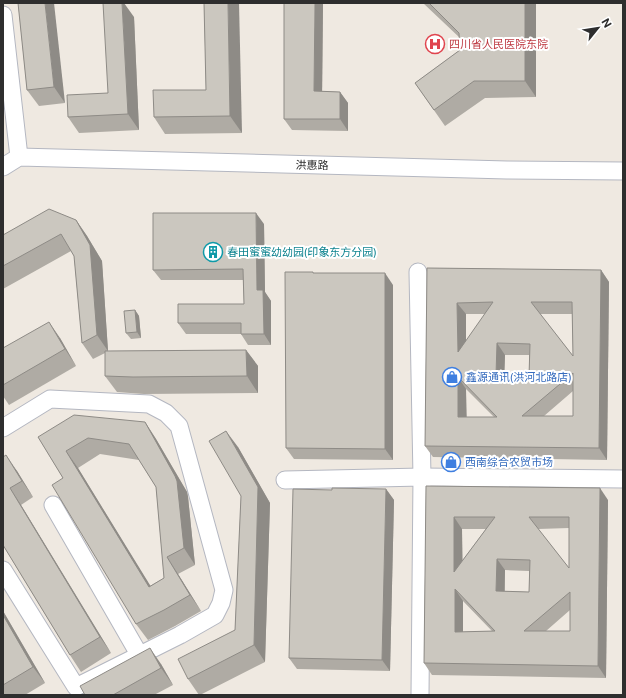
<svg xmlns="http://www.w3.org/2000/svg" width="626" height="698" font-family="'Public Sans','Noto Sans SC',sans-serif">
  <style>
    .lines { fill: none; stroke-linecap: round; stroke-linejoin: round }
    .minor-casing { stroke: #b4b7c1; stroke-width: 19 }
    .minor { stroke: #fff; stroke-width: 17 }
    .wall { fill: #afaba4; fill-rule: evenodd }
    .shaded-wall { fill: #8e8b86 }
    .building { fill: #cbc7bf; stroke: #8e8b86; fill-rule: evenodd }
    .labels { text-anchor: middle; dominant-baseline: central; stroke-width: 4; stroke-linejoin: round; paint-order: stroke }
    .health-label { font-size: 11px; fill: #be3a42; stroke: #fff; text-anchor: start }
    .street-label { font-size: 11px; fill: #2e2e2e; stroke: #fff }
    .culture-label { font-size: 11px; fill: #0d838f; stroke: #fff; text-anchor: start }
    .shop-label { font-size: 11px; fill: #366cbe; stroke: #fff; text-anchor: start }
  </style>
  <rect width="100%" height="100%" fill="#efe9e1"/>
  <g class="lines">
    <defs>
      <g id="minor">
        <path d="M3,15L19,157"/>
        <path d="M3,167L19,157L507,170L623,171"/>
        <path d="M418,272L422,477L420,695"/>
        <path d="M3,428L50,399L149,404L166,413L179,426L224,590L221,603L215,615L180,635L76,687L3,570"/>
        <path d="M285,480L422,477L623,479"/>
        <path d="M53,505L140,656"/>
      </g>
    </defs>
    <use href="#minor" class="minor-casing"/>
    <use href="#minor" class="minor"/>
  </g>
  <g class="wall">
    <path d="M18,3L65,103L39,106L27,90Z"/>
    <path d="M204,3L242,133L165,134L154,117L206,90Z"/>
    <path d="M323,3L322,91L340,92L348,103V131L292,130L284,119Z"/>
    <path d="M423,3H536V97L485,98L445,126L415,83L460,50V38Z"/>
    <path d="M134,17L139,130L79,133L68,117L108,93Z"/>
    <path d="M76,220L87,236L102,261L108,351H107L246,350L258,366V393L144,394L117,392L105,376V353L93,359L82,343L74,256L71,251L3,289V235Z"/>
    <path d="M264,224L265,292L271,301V345H248L241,334H186L178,323L244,304L243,280H161L153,270Z"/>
    <path d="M427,268L601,270L609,282L607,460L433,457L425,446ZM466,314H485L466,341ZM540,314H572L573,356ZM505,355H529V376L504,375ZM466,389L494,417H466ZM573,391V416H544Z"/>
    <path d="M314,273L393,285V460L294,459L286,448Z"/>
    <path d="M135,310L139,316L141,338L131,339L126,333Z"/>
    <path d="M60,338L76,366L9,405L3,396V348Z"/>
    <path d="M145,422L156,439L187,492L188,497L195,565L178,574L201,611L175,626L148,640L136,624L63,478L38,437ZM100,454L139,460L156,487L164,578L150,586L78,468Z"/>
    <path d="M238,447L270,503L265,662L200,695H199L188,679L235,630L241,496Z"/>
    <path d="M3,457L17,471L33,497L21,505L111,653L81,672L70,655L3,545Z"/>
    <path d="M426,486L608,500L606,678L432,675L424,663ZM569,528V568L538,529ZM462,529H486L462,561ZM505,570L529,571V592L505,591ZM463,601L492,631L463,632ZM570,610V631H546Z"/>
    <path d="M386,489L394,500L390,671L297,669L289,658Z"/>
    <path d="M3,611L45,683L25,695H3Z"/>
    <path d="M161,664L173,685L154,695H85Z"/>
  </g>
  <g class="shaded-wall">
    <path d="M45,3H54L65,103L54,87Z"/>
    <path d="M122,3H124L134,17L139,130L128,114Z"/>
    <path d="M228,3H239L242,133L230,116Z"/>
    <path d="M315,3H323L322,103L314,91Z"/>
    <path d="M525,3H536V97L525,81Z"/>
    <path d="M340,92L348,103V131L340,119Z"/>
    <path d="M256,213L264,224L265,292L271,301V345L264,334L257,290Z"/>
    <path d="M76,220L87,236L102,261L108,351L97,335Z"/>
    <path d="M601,270L609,282L607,460L599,448Z"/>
    <path d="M385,273L393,285V460L385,449Z"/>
    <path d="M457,303L466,314V364L458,352Z"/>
    <path d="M135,310L139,316L141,338L137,332Z"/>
    <path d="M49,322L60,338L76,366L65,349Z"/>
    <path d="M497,343L505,355L504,386L496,375Z"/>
    <path d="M246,350L258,366V393L247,376Z"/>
    <path d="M458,377L466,389L467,428L458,417Z"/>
    <path d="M145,422L156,439L187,492L188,497L195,565L184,548Z"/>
    <path d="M226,431L238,447L270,503L265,662L254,645L258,487Z"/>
    <path d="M66,451L78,468L161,603L149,587Z"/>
    <path d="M6,455L17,471L33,497L22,481Z"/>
    <path d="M10,488L21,505L111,653L100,637Z"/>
    <path d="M600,488L608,500L606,678L598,666Z"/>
    <path d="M386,489L394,500L390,671L382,660Z"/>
    <path d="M454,517L462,529L463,584L454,572Z"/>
    <path d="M167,557L178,574L201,611L190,595Z"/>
    <path d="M497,559L505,570L504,602L496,591Z"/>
    <path d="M455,589L463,601V643L455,632Z"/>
    <path d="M3,611L45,683L33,667L3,615Z"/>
    <path d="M150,648L161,664L173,685L161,668Z"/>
  </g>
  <g class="building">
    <path d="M18,3H45L54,87L27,90Z"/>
    <path d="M103,3H122L128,114L68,117L67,95L108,93Z"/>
    <path d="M204,3H228L230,116L154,117L153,90H206Z"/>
    <path d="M284,3H315L314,91L340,92V119H284Z"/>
    <path d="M429,3H525V81H474L434,110L415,83L460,50L459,33Z"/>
    <path d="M49,209L76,220L90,245L97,335L82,343L74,256L61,234L3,266V235Z"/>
    <path d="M153,213H256L257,290H263L264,334H241V323H178V304H244L243,269L153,270Z"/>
    <path d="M427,268L601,270L599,448L425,446ZM493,302L458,352L457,303ZM531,302H572L573,356ZM497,343L530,344L529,376L496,375ZM573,373V416H522ZM458,377L497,417H458Z"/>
    <path d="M285,272H313V273H385V449L286,448Z"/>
    <path d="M135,310L137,332L126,333L124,311Z"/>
    <path d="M49,322L65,349L3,385V348Z"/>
    <path d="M246,350L247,376L133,377L105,376V351Z"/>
    <path d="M74,415L145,422L175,476L177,481L184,548L167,557L190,595L164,610L136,624L52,485L63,478L38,437ZM88,438L129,444L156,487L164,578L149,587L66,451Z"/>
    <path d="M226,431L258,487L254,645L188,679L178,659L235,630L241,496L209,441Z"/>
    <path d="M6,455L22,481L10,488L100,637L70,655L3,545V457Z"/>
    <path d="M426,486L600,488L598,666L424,663ZM454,517H495L454,572ZM529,517H569V568ZM497,559L530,560L529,592L496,591ZM455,589L495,631L455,632ZM570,592V631H524Z"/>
    <path d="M332,488L386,489L382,660L289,658L293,489L332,490Z"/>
    <path d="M3,615L33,667L3,685Z"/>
    <path d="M150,648L161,668L113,695H85L80,686Z"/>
  </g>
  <defs>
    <symbol id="hospital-ring" viewBox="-11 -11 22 22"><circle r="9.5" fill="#fff" stroke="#e0444e" stroke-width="1.5"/><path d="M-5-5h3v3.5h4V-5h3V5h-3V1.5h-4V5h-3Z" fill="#e0444e"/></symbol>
    <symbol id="building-ring" viewBox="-11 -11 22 22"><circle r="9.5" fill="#fff" stroke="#0f9aa8" stroke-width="1.5"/><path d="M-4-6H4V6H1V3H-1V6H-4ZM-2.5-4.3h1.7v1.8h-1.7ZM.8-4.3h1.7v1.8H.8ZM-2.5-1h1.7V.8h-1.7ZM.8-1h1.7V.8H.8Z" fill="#0f9aa8"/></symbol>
    <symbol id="shop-ring" viewBox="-11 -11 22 22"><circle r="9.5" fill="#fff" stroke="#3f7fe0" stroke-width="1.5"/><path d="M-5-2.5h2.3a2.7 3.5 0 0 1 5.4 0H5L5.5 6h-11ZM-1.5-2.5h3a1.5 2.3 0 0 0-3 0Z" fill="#3f7fe0"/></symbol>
  </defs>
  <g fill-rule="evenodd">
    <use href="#hospital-ring" x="424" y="33" width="22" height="22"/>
    <use href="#building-ring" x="202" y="241" width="22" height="22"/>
    <use href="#shop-ring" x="441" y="366" width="22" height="22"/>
    <use href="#shop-ring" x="440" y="451" width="22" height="22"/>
  </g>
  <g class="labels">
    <g class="health-label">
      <text x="449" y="44">四川省人民医院东院</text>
    </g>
    <g class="street-label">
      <text transform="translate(312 165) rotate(1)">洪惠路</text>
    </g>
    <g class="culture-label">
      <text x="227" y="252">春田蜜蜜幼幼园(印象东方分园)</text>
    </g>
    <g class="shop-label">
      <text x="466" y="377">鑫源通讯(洪河北路店)</text>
      <text x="465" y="462">西南综合农贸市场</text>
    </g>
  </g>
  <rect width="626" height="698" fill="none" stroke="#2e2e2e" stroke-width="8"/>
  <g transform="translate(598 28) rotate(60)" stroke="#ffffff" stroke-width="3" paint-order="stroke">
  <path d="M0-3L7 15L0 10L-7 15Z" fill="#2e2e2e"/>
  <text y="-6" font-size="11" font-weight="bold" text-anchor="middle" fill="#2e2e2e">N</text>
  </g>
</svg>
